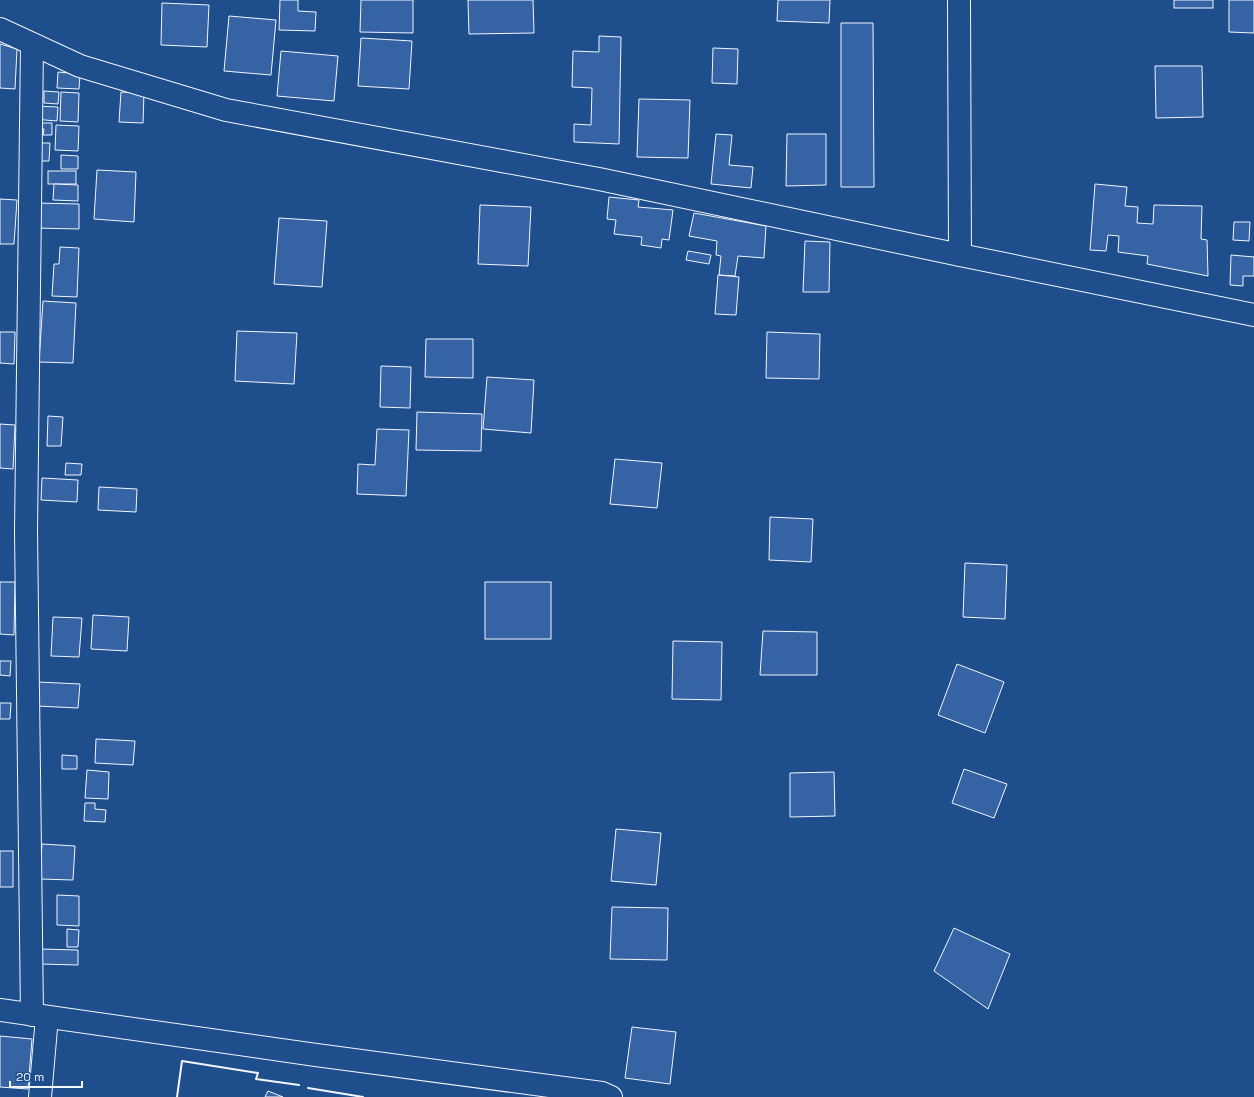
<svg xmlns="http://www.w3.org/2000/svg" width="1254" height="1097" font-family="'Space Grotesk',sans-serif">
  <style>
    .building { fill: #3563a3; stroke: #f2f6ff }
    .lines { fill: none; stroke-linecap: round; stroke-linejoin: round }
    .minor-casing { stroke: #f2f6ff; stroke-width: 24 }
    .minor { stroke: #1f4e8c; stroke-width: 22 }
    .wall { stroke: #f2f6ff; stroke-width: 2 }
  </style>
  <rect width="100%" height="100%" fill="#1f4e8c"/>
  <g class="building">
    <path d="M280,0H298V11L316,12L315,31L279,30Z"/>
    <path d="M361,0H413V33L360,32Z"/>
    <path d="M468,0H533L534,33L469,34Z"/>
    <path d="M778,0H830L829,23L777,21Z"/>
    <rect x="1174" y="0" width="39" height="8"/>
    <path d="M1229,0H1254V33L1229,32Z"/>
    <path d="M162,3L209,5L207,47L161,45Z"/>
    <path d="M229,16L276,20L271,75L224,71Z"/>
    <path d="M841,23H873L874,187H841Z"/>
    <path d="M599,36L621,37L619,144L574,142V124L591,125L592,88L572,87L573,51L599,52Z"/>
    <path d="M361,38L412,41L409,89L358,86Z"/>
    <path d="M0,44L17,49L15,89L0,88Z"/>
    <path d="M713,48L738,49L737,84L712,83Z"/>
    <path d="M281,51L338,56L334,101L277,96Z"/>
    <path d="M1155,66H1202L1203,117L1156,118Z"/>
    <path d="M58,72L80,74L79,89L57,88Z"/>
    <path d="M44,91L59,92L58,104L44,103Z"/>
    <path d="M61,92L79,93L78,122L60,121Z"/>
    <path d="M121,92L144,93L143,123L119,122Z"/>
    <path d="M639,99L690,100L688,158L637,157Z"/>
    <path d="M34,106L58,107L57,121L33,119Z"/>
    <path d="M36,123H52V135H43L44,129H35Z"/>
    <path d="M56,125L79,126L78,151L55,150Z"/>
    <path d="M716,134L732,135L729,165L753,167L751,188L711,184Z"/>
    <path d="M787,134H826V185L786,186Z"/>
    <path d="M41,143H50L49,161H40Z"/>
    <path d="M61,155L78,156V169H61Z"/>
    <path d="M97,170L136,172L134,222L94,219Z"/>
    <rect x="48" y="171" width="28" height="13"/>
    <path d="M54,184L78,185V201L53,200Z"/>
    <path d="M1095,184L1127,187L1125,206L1138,207L1137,223L1153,224L1154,205L1202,206L1201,239L1207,240L1208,276L1147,264L1148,256L1118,252L1119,236L1108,235L1106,251L1090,250Z"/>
    <path d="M609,197L639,200L638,207L673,210L669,240L662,239L661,248L641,245L642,237L614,234L616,220L607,219Z"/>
    <path d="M0,199L17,200L14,244H0Z"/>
    <path d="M35,203L79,204V229L34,228Z"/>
    <path d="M480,205L531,207L528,266L478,264Z"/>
    <path d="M694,213L766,226L764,258L738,256L735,276L719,275L721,256L716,255L717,241L689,236Z"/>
    <path d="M279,218L327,221L322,287L274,284Z"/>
    <path d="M1234,222H1250L1249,241L1233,240Z"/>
    <path d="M805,241L830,242L829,292H803Z"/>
    <path d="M60,247L79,248L77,297L52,296L54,264H59Z"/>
    <path d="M688,251L711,255L709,264L686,260Z"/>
    <path d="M1231,255L1254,257V276H1243V286L1230,285Z"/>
    <path d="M718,275L739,277L736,315L715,314Z"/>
    <path d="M43,301L76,303L73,363L39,362Z"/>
    <path d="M237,331L297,333L294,384L235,381Z"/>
    <path d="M0,332H15L14,364L0,363Z"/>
    <path d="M767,332L820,334L819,379L766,378Z"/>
    <path d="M426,339H473V378L425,377Z"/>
    <path d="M381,366L411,367L410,408L380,407Z"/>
    <path d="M487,377L534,380L531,433L483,429Z"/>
    <path d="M417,412L482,414L481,451L416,450Z"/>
    <path d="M48,416L63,417L61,446H47Z"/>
    <path d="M0,424L15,425L13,469L0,468Z"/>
    <path d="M377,429L409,430L406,496L357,494L358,464L375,465Z"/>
    <path d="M615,459L662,463L657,508L610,504Z"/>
    <path d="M66,463L82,464L81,475H65Z"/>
    <path d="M42,478L78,480L77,502L41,500Z"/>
    <path d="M99,487L137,489L136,512L98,510Z"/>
    <path d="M770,517L813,519L811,562L769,560Z"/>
    <path d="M965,563L1007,565L1005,619L963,617Z"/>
    <path d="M0,582H15L14,635L0,634Z"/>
    <rect x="485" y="582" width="66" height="57"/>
    <path d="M93,615L129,617L127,651L91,649Z"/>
    <path d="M53,617L82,618L79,657L51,656Z"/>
    <path d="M763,631L817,632V675H760Z"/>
    <path d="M673,641L722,642L721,700L672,699Z"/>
    <path d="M0,661H11L10,676L0,675Z"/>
    <path d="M957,664L1004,682L985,733L938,715Z"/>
    <path d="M38,682L80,684L78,708L37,706Z"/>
    <path d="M0,703H11L10,719H0Z"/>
    <path d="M96,739L135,741L133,765L95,763Z"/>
    <path d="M62,755L77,756V769H62Z"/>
    <path d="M964,769L1007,784L994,818L952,803Z"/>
    <path d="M87,770L109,772L108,799L85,798Z"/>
    <path d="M834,772L835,816L790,817V773Z"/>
    <path d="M85,803H95V809L106,810L105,822L84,821Z"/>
    <path d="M616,829L661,833L656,885L611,881Z"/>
    <path d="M42,844L75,846L73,880L40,879Z"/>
    <rect x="0" y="851" width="13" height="36"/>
    <path d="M57,895L79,896V926L57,925Z"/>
    <path d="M612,907L668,908L667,960L610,959Z"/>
    <path d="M954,928L1010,954L988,1009L934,971Z"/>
    <path d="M67,929L79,930L78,947H67Z"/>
    <path d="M41,949L78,950V965L40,964Z"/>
    <path d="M632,1027L676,1032L670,1084L625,1078Z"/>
    <path d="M0,1036L32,1039L28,1089L0,1087Z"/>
    <path d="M268,1091L283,1097H265Z"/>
  </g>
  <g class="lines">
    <defs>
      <g id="minor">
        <path d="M959,0L960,255"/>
        <path d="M0,29L80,66L226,110L599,179L960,255L1254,315"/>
        <path d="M0,1010L316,1055L602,1093L611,1097"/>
        <path d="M32,1015L26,531L32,44"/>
        <path d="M40,1097L47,1017"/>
      </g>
    </defs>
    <use href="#minor" class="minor-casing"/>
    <use href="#minor" class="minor"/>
    <g class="wall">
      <path d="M308,1088L363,1097"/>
      <path d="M177,1097L182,1061L258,1073L256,1079L299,1085"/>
    </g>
  </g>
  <path d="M10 1081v6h72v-6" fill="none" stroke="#f2f6ff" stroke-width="2"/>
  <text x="16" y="1081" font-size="12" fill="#f2f6ff" stroke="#1f4e8c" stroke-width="3" paint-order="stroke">20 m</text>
</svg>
